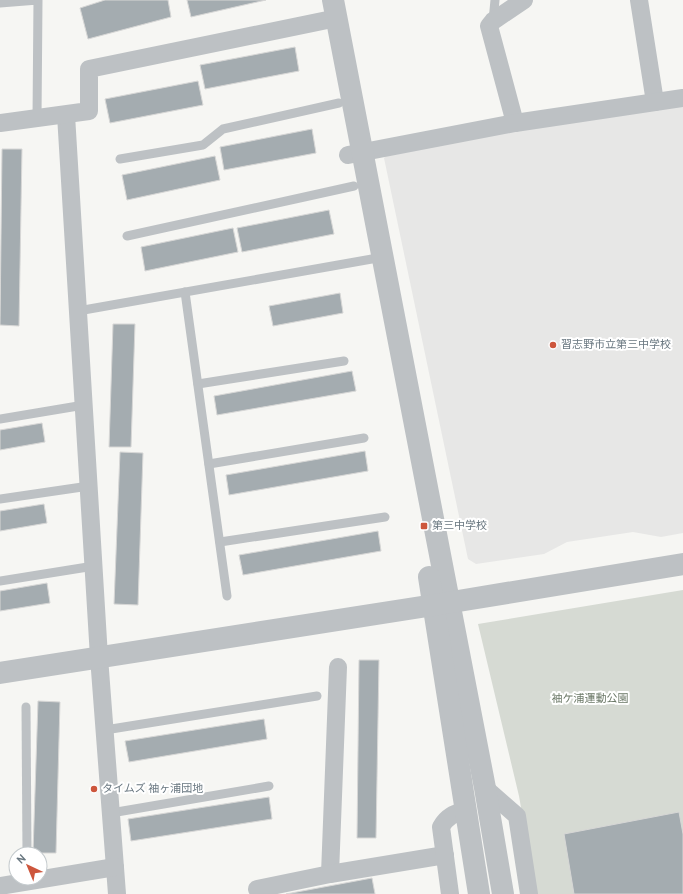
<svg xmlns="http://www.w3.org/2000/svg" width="683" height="894" font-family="Overpass,'Noto Sans JP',sans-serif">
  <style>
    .built { fill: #e7e7e6 }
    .park { fill: #d6dad3 }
    .building { fill: #a4acb0; stroke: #d7d7d6 }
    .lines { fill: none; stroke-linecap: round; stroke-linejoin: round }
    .service { stroke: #bdc1c4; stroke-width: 9 }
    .minor { stroke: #bdc1c4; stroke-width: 18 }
    .tertiary { stroke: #bdc1c4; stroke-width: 22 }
    .poi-dot { fill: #cd563c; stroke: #fff; stroke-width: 1.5 }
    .labels { text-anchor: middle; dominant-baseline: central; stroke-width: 4; stroke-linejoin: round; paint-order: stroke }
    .poi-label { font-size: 11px; fill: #697780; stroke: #fff; text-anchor: start }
    .park-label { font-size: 11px; fill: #6b7867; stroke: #fff }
  </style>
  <rect width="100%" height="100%" fill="#f6f6f3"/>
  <path class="built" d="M683,102V533L661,537L633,532L567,542L544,554L476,564L468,559L384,158L392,150Z"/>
  <path class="park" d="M683,590V894H536L519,796L478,624Z"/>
  <g class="building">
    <path d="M105,0H168L171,17L88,39L80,8Z"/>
    <path d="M187,0H266L191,17Z"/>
    <path d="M295,47L299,71L205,89L200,65Z"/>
    <path d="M198,81L203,105L110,123L105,99Z"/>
    <path d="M312,129L316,153L224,170L220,147Z"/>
    <path d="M2,149H22L19,326L0,325Z"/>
    <path d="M215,156L220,180L127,200L122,175Z"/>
    <path d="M329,210L334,234L242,252L237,228Z"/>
    <path d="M233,228L238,252L145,271L141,247Z"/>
    <path d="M340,293L343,313L273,326L269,306Z"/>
    <path d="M113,324H135L131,447H109Z"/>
    <path d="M352,371L356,391L217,415L214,396Z"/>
    <path d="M42,423L45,442L0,450V430Z"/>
    <path d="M365,451L368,471L229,495L226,475Z"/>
    <path d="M120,452L143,453L138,605L114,604Z"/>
    <path d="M44,504L47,523L0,531V511Z"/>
    <path d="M378,531L381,551L243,575L239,555Z"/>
    <path d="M47,583L50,603L0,611V591Z"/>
    <path d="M359,660H379L376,838H357Z"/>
    <path d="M38,701L60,702L56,853H33Z"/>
    <path d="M264,719L267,739L129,762L125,741Z"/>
    <path d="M269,797L272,819L131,841L128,819Z"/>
    <path d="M679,812L683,834V894H574L564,834Z"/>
    <path d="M372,878L375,894H286Z"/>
  </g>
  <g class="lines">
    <g class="service">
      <path d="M0,3L38,0L37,118"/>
      <path d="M493,21L495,0"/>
      <path d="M120,159L203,145L223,129L339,103"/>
      <path d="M127,236L354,186"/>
      <path d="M185,292L227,596"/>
      <path d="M78,311L383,257"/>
      <path d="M198,384L344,361"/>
      <path d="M0,419L84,405"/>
      <path d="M209,464L364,438"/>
      <path d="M0,499L89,486"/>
      <path d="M220,542L385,517"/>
      <path d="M0,581L94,566"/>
      <path d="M26,707L27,854"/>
      <path d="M105,730L317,696"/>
      <path d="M111,813L269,786"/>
    </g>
    <g class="minor">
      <path d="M639,0L655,102"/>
      <path d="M66,115L99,657L117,894"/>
      <path d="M0,123L89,111V69L337,18"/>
      <path d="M515,123L489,26L493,21L524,0"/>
      <path d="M348,155L515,123L683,98"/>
      <path d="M485,788L517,816L529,894"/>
      <path d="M330,874L338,667"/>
      <path d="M0,886L115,867"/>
      <path d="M257,889L330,874L445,855"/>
      <path d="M450,894L441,827C447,816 454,814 466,810"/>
    </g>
    <g class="tertiary">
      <path d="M333,0L485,788L503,894"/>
      <path d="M429,577L479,894"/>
      <path d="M0,673L434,605L683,564"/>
    </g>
  </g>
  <g class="poi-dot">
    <circle cx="553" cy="345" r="4"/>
    <rect x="420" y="522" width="8" height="8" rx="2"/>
    <circle cx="94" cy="789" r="4"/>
  </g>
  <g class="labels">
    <g class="poi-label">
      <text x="561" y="345">習志野市立第三中学校</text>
      <text x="432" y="526">第三中学校</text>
      <text x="102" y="789">タイムズ 袖ヶ浦団地</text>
    </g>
    <g class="park-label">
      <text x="590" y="699">袖ケ浦運動公園</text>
    </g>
  </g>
  <g transform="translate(28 866) rotate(316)"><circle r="19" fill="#ffffff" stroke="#c3c9cc"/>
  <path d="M0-3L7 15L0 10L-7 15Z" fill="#cd563c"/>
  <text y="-6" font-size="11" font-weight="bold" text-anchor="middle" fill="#697780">N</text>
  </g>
</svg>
